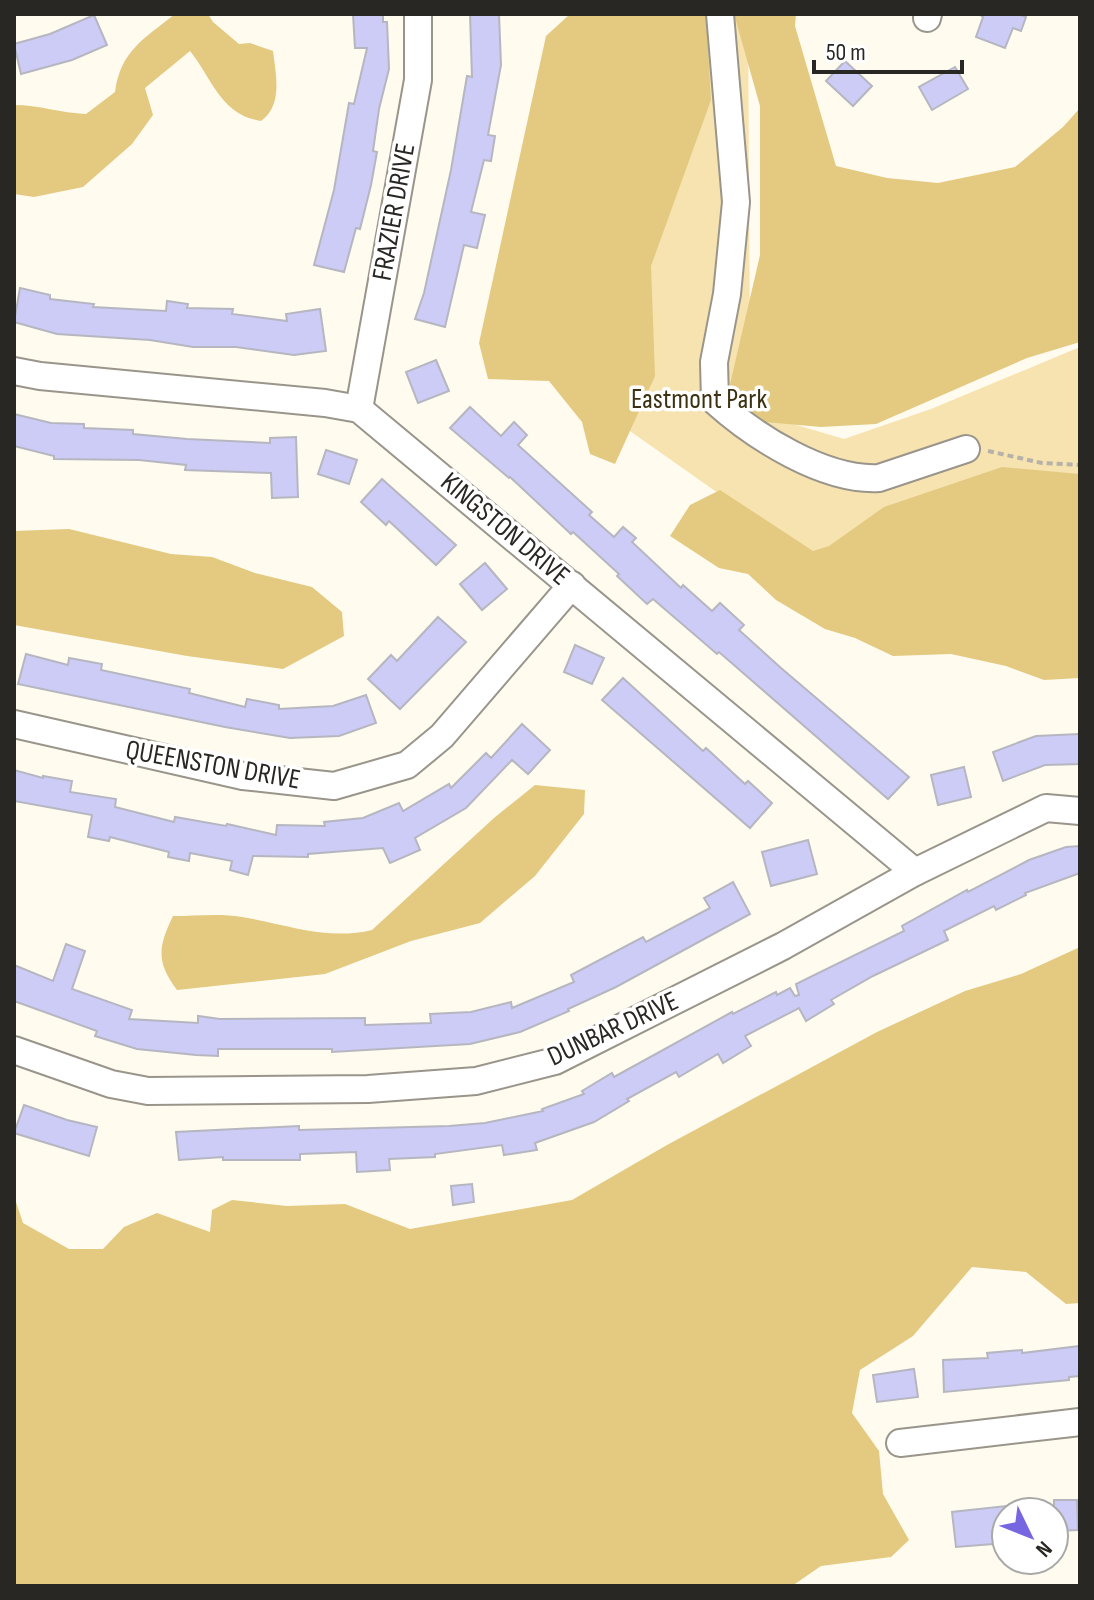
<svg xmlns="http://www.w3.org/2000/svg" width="1094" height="1600" font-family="'Sofia Sans Condensed',sans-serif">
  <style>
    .green { fill: #f6e3af }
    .forest { fill: #e4c980 }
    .building { fill: #cdccf6; stroke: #b6b6c1; stroke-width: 2 }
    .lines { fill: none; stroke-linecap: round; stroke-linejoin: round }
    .minor-casing { stroke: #9a958b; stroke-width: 30 }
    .path { stroke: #b6b2a9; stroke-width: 4; stroke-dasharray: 6 4; stroke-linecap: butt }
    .minor { stroke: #fff; stroke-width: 26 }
    .labels { text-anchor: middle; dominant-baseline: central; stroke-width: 7; stroke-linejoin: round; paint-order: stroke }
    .street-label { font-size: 28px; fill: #292723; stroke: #fff }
    .park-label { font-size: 28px; fill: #3c3110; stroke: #fff }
  </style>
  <rect width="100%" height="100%" fill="#fffbef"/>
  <path class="green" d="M663,14H748L750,346L776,419L844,439L931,409L1080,347V488L820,565L630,431Z"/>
  <g class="forest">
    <path d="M175,14H208L213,22L239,44L250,43L273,51C276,75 283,105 261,121C221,115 213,80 190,51L145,88L153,115L132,144L83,187L34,197L14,194V105C39,105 61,113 86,114L115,92C121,50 144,39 175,14Z"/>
    <path d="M570,14H706L711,100L651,266L655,376L615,464L590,454L582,422L549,381L488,379L479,343L546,36Z"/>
    <path d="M734,14H796L795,26L836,166L887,178L938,183L1015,167L1063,127L1080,108V342L1027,358L876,424L821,427L753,421L728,393L760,255V106Z"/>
    <path d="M1002,467L1080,474V678L1044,680L1006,666L951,654L893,656L855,638L825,629L776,600L748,574L719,568L670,536L690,505L720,490L813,551L829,546L884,507Z"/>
    <path d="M69,529L171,554L212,557L255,573L312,587L342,612L344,636L283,669L187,656L14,625V531Z"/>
    <path d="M535,785L585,790L584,814L535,876L480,923L411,941L325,974L177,990C156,962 158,947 173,916C195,916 220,913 242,917C286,924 327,941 372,930L494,818Z"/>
    <path d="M1080,947V1303L1066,1304L1026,1272L972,1267L913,1336L860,1370L852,1413L879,1451L883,1494L909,1540L891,1557L821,1566L792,1586H14V1196L23,1223L69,1249H103L124,1227L157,1213L210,1232L212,1210L232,1200L287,1206L345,1204L410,1229L572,1200L667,1145L877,1032L965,991L1021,974Z"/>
  </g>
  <g class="building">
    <path d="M353,14H383V22H387L389,69L379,109L373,151L377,152L371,185L360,229L356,228L344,272L314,265L334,190L349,103L354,104L367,48H355Z"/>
    <path d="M470,14H499L501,65L488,135L495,136L491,161L484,160L471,212L485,215L477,248L464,245L445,327L415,319L424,293L451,170L467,76L472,77Z"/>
    <path d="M979,14H1018L1026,17L1021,31L1013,28L1005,48L976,37L983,17Z"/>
    <path d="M94,15L107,45L72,60L21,74L14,44L50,34Z"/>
    <path d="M845,61L872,86L853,106L826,81Z"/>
    <path d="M955,67L968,89L932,110L919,87Z"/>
    <path d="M20,288L50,295V299L94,304L93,307L166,311L167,301L188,304L187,308L233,309L232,314L287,321L286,314L320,309L326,351L294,355L236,347H193L150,340L57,334L14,322Z"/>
    <path d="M436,360L449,391L418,403L406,372Z"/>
    <path d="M470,407L501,436L514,422L527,435L518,445L592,512L589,515L614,537L623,527L636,538L632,542L681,588L683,585L712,611L720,603L744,625L739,630L781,668L909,777L888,799L719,652L717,654L653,599L647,604L617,576L619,574L573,532L571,534L510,477L509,478L450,428Z"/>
    <path d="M14,414L51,423L84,424V428L133,430V434L187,439L270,443V438L296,437L298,497L272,498L271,473L185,470L186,465L139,460L54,459V456L14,446Z"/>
    <path d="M326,450L357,460L349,484L318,474Z"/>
    <path d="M382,479L456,545L436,565L389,521L386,525L361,502Z"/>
    <path d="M485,563L507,589L482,610L460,584Z"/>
    <path d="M438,617L466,642L400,709L368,679L391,655L397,661Z"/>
    <path d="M575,645L604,658L592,684L564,672Z"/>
    <path d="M26,654L68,665L69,658L102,664L101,670L190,689L189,693L245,707L247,699L279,705V709L333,706L366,695L376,723L339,736L290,738L225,727L18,684Z"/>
    <path d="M623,678L703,751L706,748L745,784L748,781L772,803L750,828L602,700Z"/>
    <path d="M522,724L550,750L528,774L512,760L466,808L415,838L420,850L390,863L383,848L308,854V857L253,856L248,875L230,870L232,861L190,853L189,861L168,857L169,852L110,837L109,841L88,837L92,815L14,801V770L43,778V776L72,781L70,792L116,799L115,807L174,822L175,817L226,826L227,824L276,835L277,825L325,826L324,822L363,818L399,803L403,811L449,784L451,788L486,753L491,758Z"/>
    <path d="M1079,734L1080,764L1045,765L1003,781L993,752L1036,736Z"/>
    <path d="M964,767L971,797L938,805L931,775Z"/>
    <path d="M808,840L817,874L771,886L762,852Z"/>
    <path d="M1080,846V873L1025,893L1026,895L996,910L994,906L944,931L948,940L873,976L831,1000L834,1004L806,1021L799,1008L745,1036L751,1046L723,1063L718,1054L679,1077L676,1072L627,1099L629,1101L594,1122L535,1143L537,1150L504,1155L502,1145L435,1154V1157L389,1159L390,1170L357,1172L356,1152L300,1154V1160H223V1157L179,1160L176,1132L299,1126V1130L449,1126L485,1123L543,1111L542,1109L584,1094L582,1091L612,1073L614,1077L732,1012L733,1014L776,992L777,995L790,988L795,996L799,995L796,984L904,931L902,926L967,890L968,892L1029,860L1066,847Z"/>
    <path d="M733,882L750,914L616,987L568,1009L569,1011L520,1032L470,1044L332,1052V1049H218V1056L196,1055L137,1049L95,1036L97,1031L14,1001V965L53,981L66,944L85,951L72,989L132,1010L129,1019L198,1023V1016L220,1019L365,1018V1025L431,1023L430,1014L471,1012L511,1002L512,1008L574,982L571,975L643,937L646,942L710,908L704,898Z"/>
    <path d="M24,1105L67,1120L97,1127L89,1156L14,1133Z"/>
    <path d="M472,1184L474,1202L453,1205L451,1186Z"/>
    <path d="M1080,1346V1376L1069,1377V1380L944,1392L943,1360L988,1358L987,1353L1022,1350V1353Z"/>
    <path d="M914,1369L918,1397L877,1402L873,1375Z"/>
    <path d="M1054,1500H1077L1078,1530L1054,1531Z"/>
    <path d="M1006,1506V1543L956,1547L952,1512Z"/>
  </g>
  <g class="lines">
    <defs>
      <g id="minor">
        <path d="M720,14L736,202L727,294L714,362L715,401C755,437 824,481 879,478L966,449"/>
        <path d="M927,18L928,14"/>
        <path d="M14,371L40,376L325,403L359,409L915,872"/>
        <path d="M359,409L418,80V14"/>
        <path d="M14,724L243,776L334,786L407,765L442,736L572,585"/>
        <path d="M14,1050L111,1084L148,1091L368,1089L476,1081L555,1061L783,946L915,872L1046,808L1080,811"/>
        <path d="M900,1443L1080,1422"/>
      </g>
    </defs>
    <use href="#minor" class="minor-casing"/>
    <path class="path" d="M988,451L1042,463L1080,465"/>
    <use href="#minor" class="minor"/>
  </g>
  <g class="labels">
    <g class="street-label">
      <text transform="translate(394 212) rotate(-80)">FRAZIER DRIVE</text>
      <text transform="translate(505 529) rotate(40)">KINGSTON DRIVE</text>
      <text transform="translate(213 765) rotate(10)">QUEENSTON DRIVE</text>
      <text transform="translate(613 1029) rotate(-25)">DUNBAR DRIVE</text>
    </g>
    <g class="park-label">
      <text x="699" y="399">Eastmont Park</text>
    </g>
  </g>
  <rect width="1094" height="1600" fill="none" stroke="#292723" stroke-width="32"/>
  <g transform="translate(1030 1536) rotate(133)"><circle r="38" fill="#ffffff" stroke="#a9a9a7" stroke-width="2"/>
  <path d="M0-6L14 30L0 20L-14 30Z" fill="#7766e1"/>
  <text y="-12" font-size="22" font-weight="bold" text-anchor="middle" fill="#292723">N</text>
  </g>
  <path d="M814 60v12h148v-12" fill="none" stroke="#292723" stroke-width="4"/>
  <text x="826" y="60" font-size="24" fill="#292723" stroke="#ffffff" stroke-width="6" paint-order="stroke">50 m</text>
</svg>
